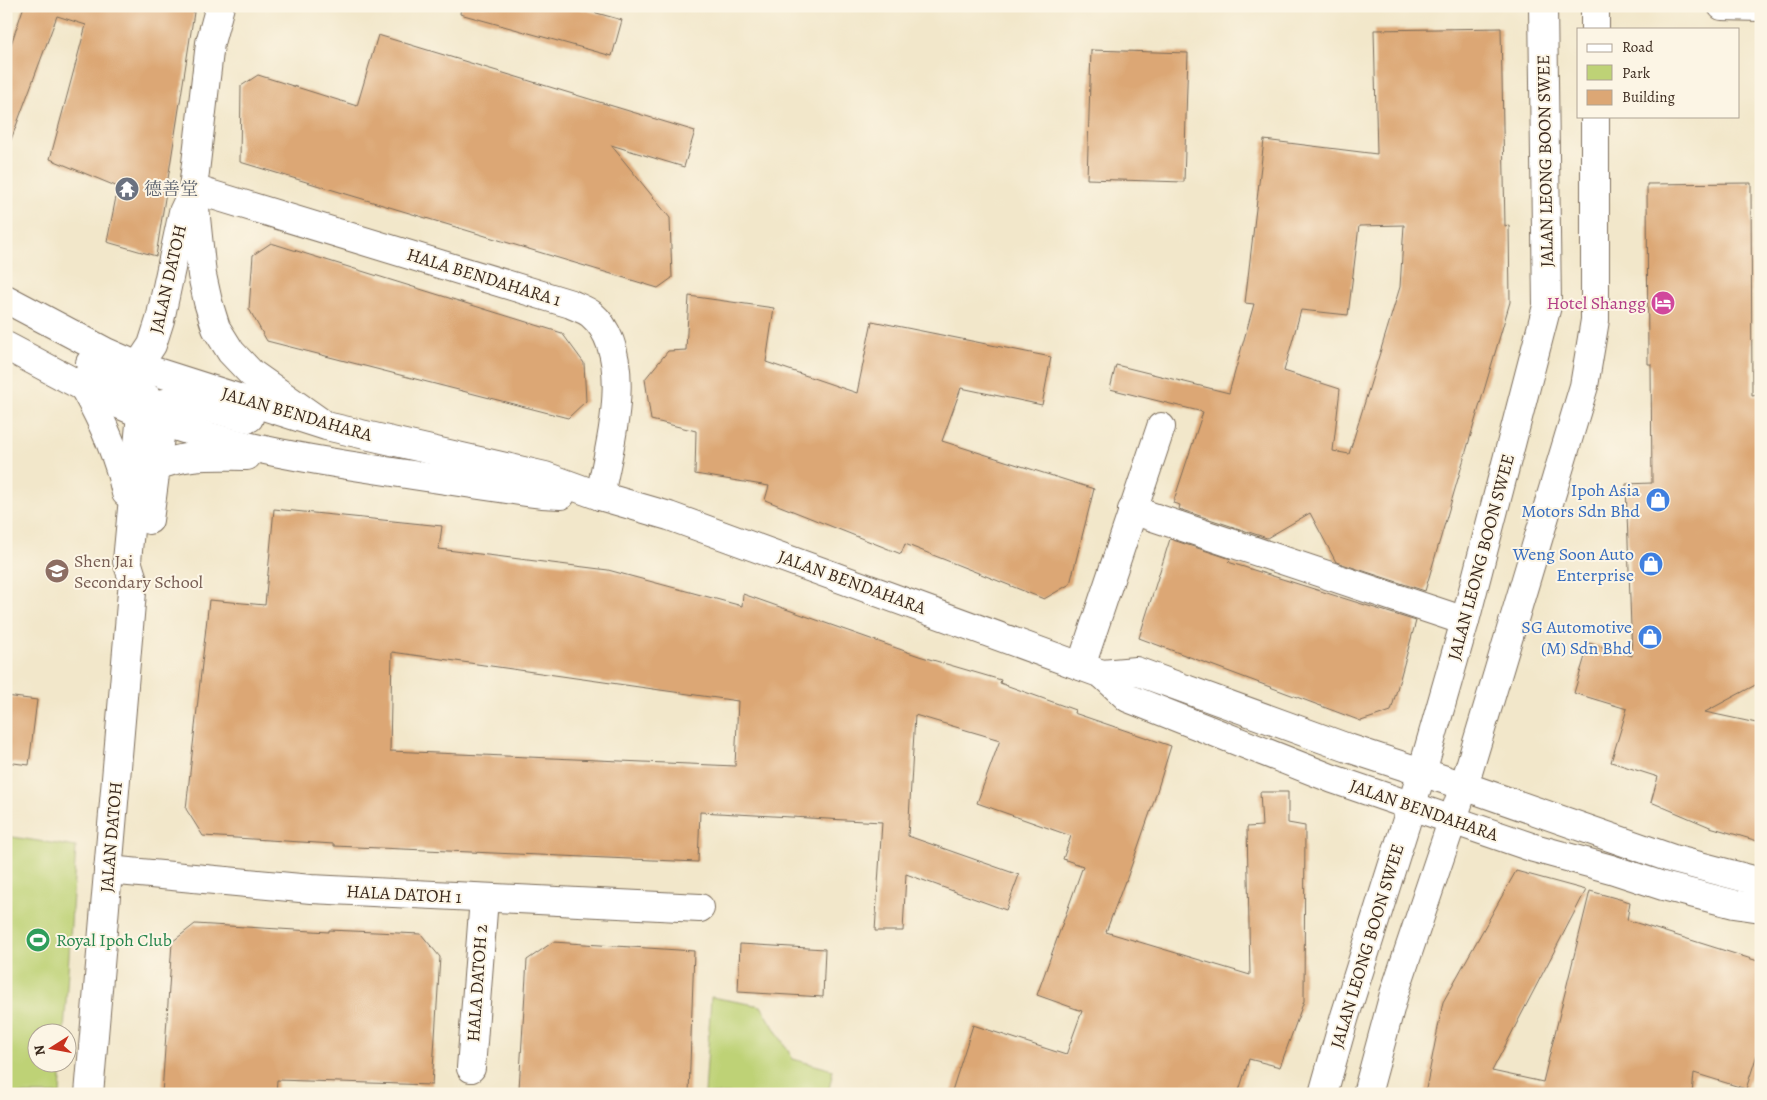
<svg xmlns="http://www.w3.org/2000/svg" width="1767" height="1100" font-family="Alegreya,'Noto Serif SC',serif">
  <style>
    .green { fill: #bed276; stroke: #7c7e4a }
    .building { fill: #dca775; fill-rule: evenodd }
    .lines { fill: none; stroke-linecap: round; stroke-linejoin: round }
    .street-casing { stroke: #7b6c5a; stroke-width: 30 }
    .secondary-casing { stroke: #7b6c5a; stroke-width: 30 }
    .primary-casing { stroke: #7b6c5a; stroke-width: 30 }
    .street { stroke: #fff; stroke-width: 28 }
    .secondary { stroke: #fff; stroke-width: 28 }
    .primary { stroke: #fff; stroke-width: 28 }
    .labels { text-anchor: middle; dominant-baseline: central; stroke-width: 4; stroke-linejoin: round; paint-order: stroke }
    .street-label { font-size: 18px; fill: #3b2a1e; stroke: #fcf5e5 }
    .worship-label { font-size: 18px; fill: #5b616d; stroke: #fcf5e5; text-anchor: start }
    .hotel-label { font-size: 18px; fill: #b23c85; stroke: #fcf5e5; text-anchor: end }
    .shop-label { font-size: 18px; fill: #366cbe; stroke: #fcf5e5; text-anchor: end }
    .education-label { font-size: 18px; fill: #785e54; stroke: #fcf5e5; text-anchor: start }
    .leisure-label { font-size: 18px; fill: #27864d; stroke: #fcf5e5; text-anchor: start }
  </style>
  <rect width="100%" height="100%" fill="#fcf5e5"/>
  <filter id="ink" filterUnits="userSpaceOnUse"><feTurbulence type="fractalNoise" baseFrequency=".02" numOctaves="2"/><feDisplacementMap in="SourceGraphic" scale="10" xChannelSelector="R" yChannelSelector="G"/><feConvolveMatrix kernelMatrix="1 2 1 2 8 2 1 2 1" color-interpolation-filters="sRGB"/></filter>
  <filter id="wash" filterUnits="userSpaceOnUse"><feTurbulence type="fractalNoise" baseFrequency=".0096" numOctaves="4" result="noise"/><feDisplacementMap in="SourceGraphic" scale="20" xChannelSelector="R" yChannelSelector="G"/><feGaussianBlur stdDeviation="1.12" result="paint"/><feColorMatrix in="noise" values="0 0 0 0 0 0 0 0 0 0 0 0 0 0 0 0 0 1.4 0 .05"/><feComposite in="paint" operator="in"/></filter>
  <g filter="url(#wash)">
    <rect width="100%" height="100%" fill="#f2e7ca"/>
    <g class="green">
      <path d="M6,836L76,847L64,1032H38V1062L62,1063L60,1094H6Z"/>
      <path d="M711,997L761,1006L793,1059L833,1070L828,1094H705Z"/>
    </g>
    <g id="blocks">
      <g class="building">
        <path d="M24,6H195L156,256L107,242L118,187L50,159L86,25L57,16L9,145L6,144V59Z"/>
        <path d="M461,6H571L622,20L612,56L460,14Z"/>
        <path d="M1501,28L1505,226L1509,225L1510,302L1425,591L1336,562L1310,513L1267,538L1179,509L1180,505L1173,503L1203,412L1110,389L1116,365L1229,393L1254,304L1245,303L1264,140L1377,154L1374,30ZM1404,225L1400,287L1349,454L1333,451L1340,389L1284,371L1301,310L1348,315L1359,226Z"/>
        <path d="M378,35L695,131L684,167L611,145L670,218L672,278L658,288L240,162L241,86L258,75L357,106Z"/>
        <path d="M1091,50L1188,53L1184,182L1087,179Z"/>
        <path d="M1751,183L1752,396L1759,395L1761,682L1705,712L1761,724V842L1710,827L1651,802L1658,777L1611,762L1627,709L1574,693L1589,643L1632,656L1626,484L1652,483L1651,364H1648L1647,184Z"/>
        <path d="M271,243L562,333L584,363L586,401L568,418L267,341L249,309L253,255Z"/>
        <path d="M689,296L774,308L766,362L857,393L872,321L1051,357L1042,405L961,388L942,441L1094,489L1070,584L1044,599L905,544L901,554L765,500L769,486L695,474L696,431L651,420L645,379L668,351L686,350Z"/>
        <path d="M274,509L442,526L439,549L608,570L742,606L743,594L919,656L1001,680L1000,683L1075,710L1074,713L1171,746L1153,804L1126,881H1125L1106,932L1250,975L1247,827L1262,826L1260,792H1288V823L1305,826L1304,1001L1280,1067L1249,1059L1238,1094H951L973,1025L1066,1055L1082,1011L1037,995L1083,866L1063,859L1071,836L977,803L1000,740L915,715L908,836L1019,875L1006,910L906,874L903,931H875L882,822L700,812L698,862L334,846V844L203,836L186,809L209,600L265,605ZM392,652L738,701L735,766L390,751Z"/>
        <path d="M1170,539L1231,559L1228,562L1416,621L1391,711L1361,721L1139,638Z"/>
        <path d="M6,696L37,700L29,765L6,762Z"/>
        <path d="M1516,871L1586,890L1492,1071L1543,1082L1590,891L1630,902L1627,920L1761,962V1042L1746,1089L1694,1073L1692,1094H1425L1443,1002Z"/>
        <path d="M195,924L329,932V930L421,934L440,957L432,1085L277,1080L276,1094H162L172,942Z"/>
        <path d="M553,942L694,951L689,1094H556L519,1089L527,960Z"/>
        <path d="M740,944L825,949L823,997L738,992Z"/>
      </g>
    </g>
  </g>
  <g filter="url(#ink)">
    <use href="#blocks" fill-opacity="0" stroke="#7b6c5a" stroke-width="1"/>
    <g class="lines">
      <defs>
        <g id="street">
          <path d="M220,6L210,43L193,189L202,275L208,302L216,328L231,352L251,373L319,421"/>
          <path d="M1722,6L1761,7"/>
          <path d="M193,189L571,304C577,307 586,310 591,314C637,353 609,446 600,496"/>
          <path d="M138,366L152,345L160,320L183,212L190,197"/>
          <path d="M1132,510L1465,621"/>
          <path d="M1081,666L1161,427"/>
          <path d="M108,870L311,889L700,908"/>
          <path d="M471,1068L484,898"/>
        </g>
        <g id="secondary">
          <path d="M6,299L106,352L138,366L326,426L545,476L600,496L669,516L1102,674L1128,698L1333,779L1534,848L1611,869L1663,886L1734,904L1761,908"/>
          <path d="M6,346C58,373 108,403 163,422C222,443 285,455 347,465C412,475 477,485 542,494L561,495"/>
          <path d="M90,363C115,376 154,391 162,422L149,520"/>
          <path d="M84,388C103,422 118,455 126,493"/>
          <path d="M142,413C164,389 221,413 249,418"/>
          <path d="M155,467C187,453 213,456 247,456"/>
          <path d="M1102,674L1136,671L1348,748L1464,786L1673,859L1761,882"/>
          <path d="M89,1094L133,580L127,561L141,414"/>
        </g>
        <g id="primary">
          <path d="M1595,29V6"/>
          <path d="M1323,1094L1345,1016L1422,772L1465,621L1547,306L1543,6"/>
          <path d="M1367,1094L1394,994L1464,786L1584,386L1595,320V116"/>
        </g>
      </defs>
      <use href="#street" class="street-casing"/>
      <use href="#secondary" class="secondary-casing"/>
      <use href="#primary" class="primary-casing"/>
      <use href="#street" class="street"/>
      <use href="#secondary" class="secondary"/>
      <use href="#primary" class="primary"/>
    </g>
  </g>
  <defs>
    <symbol id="temple-disc" viewBox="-11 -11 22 22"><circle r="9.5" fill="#6b7280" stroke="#fcf5e5"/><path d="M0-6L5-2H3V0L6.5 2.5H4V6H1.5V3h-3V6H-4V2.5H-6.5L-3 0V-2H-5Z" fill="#fff"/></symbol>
    <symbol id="hotel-disc" viewBox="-11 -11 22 22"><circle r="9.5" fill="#d1479c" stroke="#fcf5e5"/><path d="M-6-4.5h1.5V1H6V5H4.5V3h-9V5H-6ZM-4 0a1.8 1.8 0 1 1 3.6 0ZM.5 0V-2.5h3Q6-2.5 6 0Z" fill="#fff"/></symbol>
    <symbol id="shop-disc" viewBox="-11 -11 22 22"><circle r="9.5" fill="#3f7fe0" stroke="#fcf5e5"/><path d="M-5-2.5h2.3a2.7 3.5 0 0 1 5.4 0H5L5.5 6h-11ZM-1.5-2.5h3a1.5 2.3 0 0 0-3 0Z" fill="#fff"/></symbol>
    <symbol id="school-disc" viewBox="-11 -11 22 22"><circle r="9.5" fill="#8d6e63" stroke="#fcf5e5"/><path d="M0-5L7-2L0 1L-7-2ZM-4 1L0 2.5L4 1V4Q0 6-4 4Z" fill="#fff"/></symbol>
    <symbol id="stadium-disc" viewBox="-11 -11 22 22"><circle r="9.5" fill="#2e9e5b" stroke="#fcf5e5"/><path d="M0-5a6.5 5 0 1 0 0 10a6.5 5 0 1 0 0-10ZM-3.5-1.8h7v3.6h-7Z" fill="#fff"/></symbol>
  </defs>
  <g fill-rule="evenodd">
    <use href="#temple-disc" x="113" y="175" width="28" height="28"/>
    <use href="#hotel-disc" x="1649" y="289" width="28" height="28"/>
    <use href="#shop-disc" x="1644" y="486" width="28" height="28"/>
    <use href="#shop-disc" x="1637" y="550" width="28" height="28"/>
    <use href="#school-disc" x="43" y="557" width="28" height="28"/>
    <use href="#shop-disc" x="1636" y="623" width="28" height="28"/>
    <use href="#stadium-disc" x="24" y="926" width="28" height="28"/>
  </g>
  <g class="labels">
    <g class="street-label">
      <text transform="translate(1545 161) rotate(-91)">JALAN LEONG BOON SWEE</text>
      <text transform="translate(484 277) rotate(17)">HALA BENDAHARA 1</text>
      <text transform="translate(168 279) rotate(-77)">JALAN DATOH</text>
      <text transform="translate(297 414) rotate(16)">JALAN BENDAHARA</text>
      <text transform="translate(1481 557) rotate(-75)">JALAN LEONG BOON SWEE</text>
      <text transform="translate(852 582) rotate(20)">JALAN BENDAHARA</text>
      <text transform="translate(1424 810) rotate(19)">JALAN BENDAHARA</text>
      <text transform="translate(111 837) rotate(-85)">JALAN DATOH</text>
      <text transform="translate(404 894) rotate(3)">HALA DATOH 1</text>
      <text transform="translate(1367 946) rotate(-73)">JALAN LEONG BOON SWEE</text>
      <text transform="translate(477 983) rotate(-86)">HALA DATOH 2</text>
    </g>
    <g class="worship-label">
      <text x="144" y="189">德善堂</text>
    </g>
    <g class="hotel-label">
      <text x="1646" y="303">Hotel Shangg</text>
    </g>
    <g class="shop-label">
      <text x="1640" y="490">Ipoh Asia<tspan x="1640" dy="21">Motors Sdn Bhd</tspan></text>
      <text x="1634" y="554">Weng Soon Auto<tspan x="1634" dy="21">Enterprise</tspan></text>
      <text x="1632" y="627">SG Automotive<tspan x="1632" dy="21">(M) Sdn Bhd</tspan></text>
    </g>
    <g class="education-label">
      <text x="74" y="561">Shen Jai<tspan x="74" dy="21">Secondary School</tspan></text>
    </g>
    <g class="leisure-label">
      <text x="56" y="940">Royal Ipoh Club</text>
    </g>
  </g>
  <rect width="1767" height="1100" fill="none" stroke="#fcf5e5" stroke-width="25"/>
  <rect x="1577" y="28" width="162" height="90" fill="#fcf5e5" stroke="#afa495"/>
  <rect x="1587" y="44" width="25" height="8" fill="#ffffff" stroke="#afa495"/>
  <text x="1622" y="52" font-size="15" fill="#3b2a1e">Road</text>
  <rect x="1587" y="65" width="25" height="15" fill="#bed276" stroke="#afa495"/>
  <text x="1622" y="78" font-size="15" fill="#3b2a1e">Park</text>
  <rect x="1587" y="90" width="25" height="15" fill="#dca775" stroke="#afa495"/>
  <text x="1622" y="102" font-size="15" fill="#3b2a1e">Building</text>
  <g transform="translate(52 1048) rotate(259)"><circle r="24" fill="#fcf5e5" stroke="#afa495"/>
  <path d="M0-4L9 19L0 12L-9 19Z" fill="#c8321e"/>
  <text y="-8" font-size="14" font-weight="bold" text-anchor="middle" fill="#3b2a1e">N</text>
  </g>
</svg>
